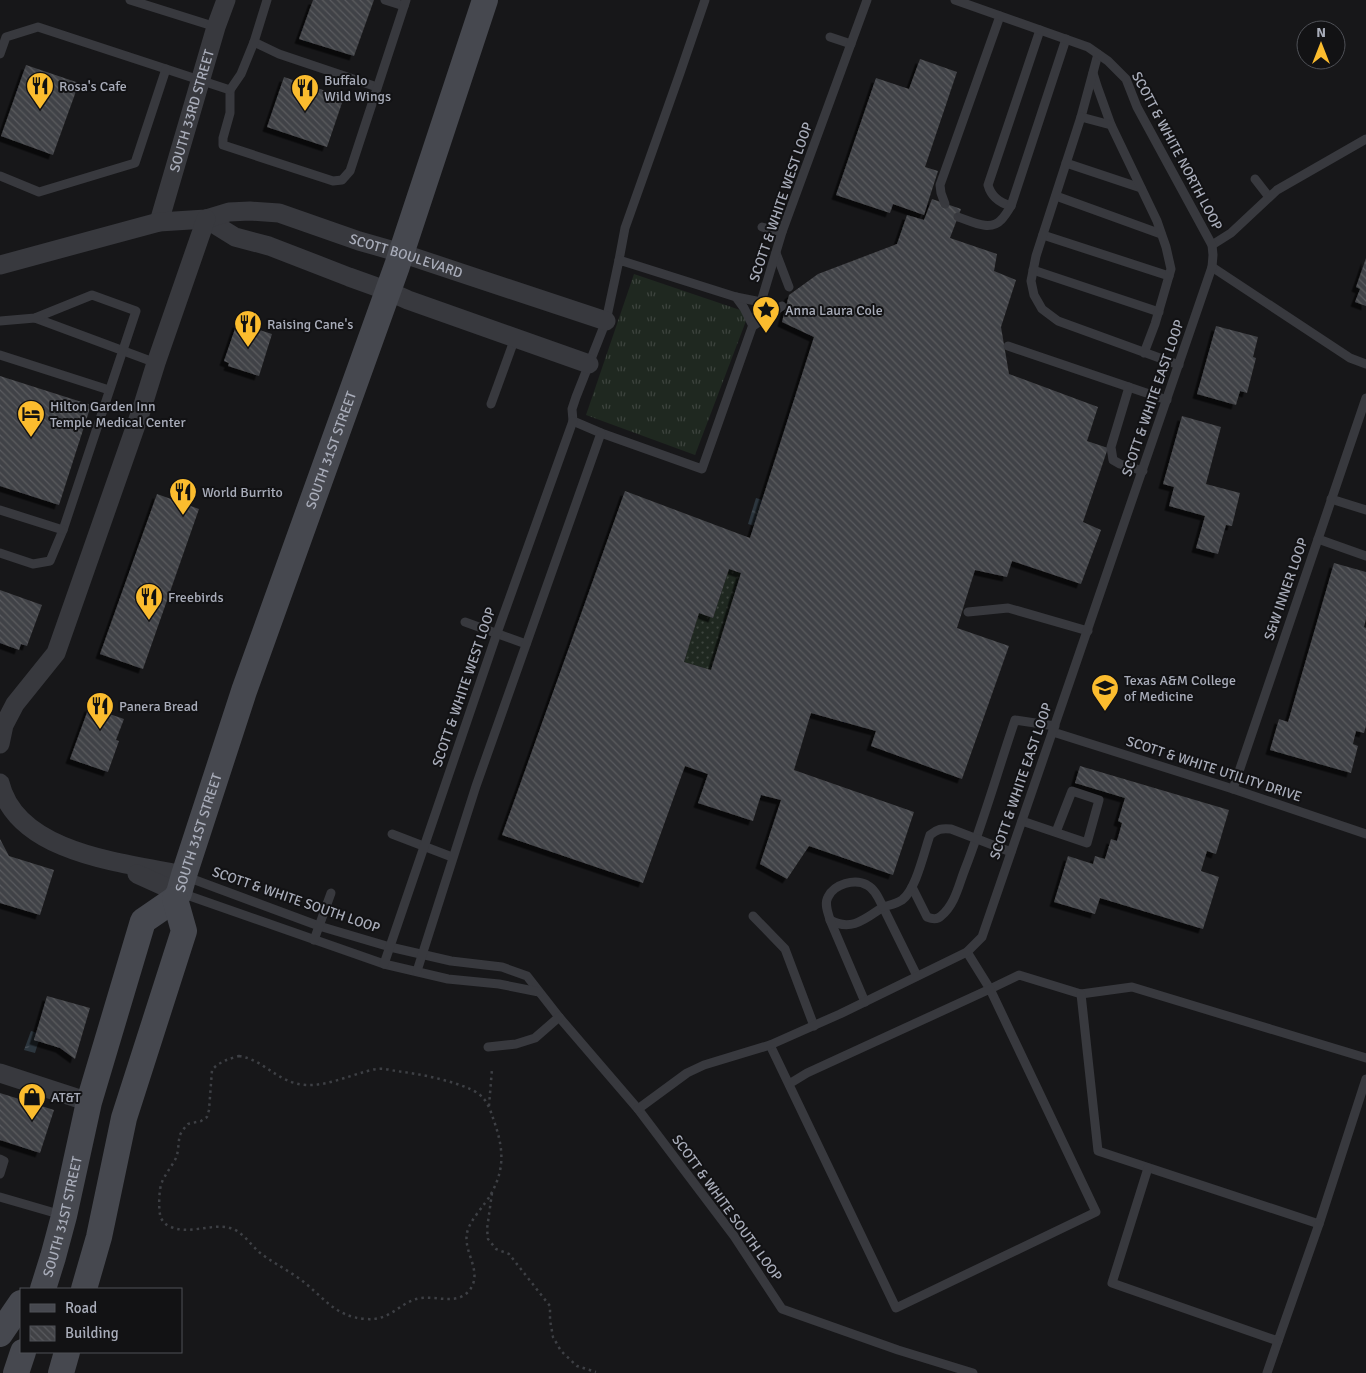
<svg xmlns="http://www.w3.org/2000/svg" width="1366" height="1373" font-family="Signika,sans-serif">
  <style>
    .grass { fill: url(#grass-tufts) }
    .park { fill: url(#park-dots) }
    .water { fill: url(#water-ripples) }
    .building { fill: url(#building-back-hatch); fill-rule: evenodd; filter: url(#shadow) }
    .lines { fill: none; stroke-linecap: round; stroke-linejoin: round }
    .path { stroke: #3e4045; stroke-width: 2.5; stroke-dasharray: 2.5 4; stroke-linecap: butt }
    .service { stroke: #38393e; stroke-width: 9 }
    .minor { stroke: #38393e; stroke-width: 19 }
    .secondary { stroke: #46484f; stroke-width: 26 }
    .labels { text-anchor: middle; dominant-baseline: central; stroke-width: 4; stroke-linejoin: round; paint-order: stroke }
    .poi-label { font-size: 14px; fill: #a9adba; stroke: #121214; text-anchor: start }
    .street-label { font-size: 14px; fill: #a9adba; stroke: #121214 }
  </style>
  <defs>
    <pattern id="grass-tufts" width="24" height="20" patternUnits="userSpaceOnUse" patternTransform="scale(1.25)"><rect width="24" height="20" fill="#1f2820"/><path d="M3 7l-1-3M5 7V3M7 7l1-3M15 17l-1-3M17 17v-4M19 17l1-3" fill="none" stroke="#3d443e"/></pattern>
    <pattern id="park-dots" width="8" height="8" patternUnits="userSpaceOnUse" patternTransform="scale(1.25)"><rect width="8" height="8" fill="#1f2820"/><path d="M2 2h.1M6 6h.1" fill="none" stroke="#3d443e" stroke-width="1.8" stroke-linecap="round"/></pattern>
    <pattern id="water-ripples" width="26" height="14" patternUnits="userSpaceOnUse" patternTransform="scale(1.25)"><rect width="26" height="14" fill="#2c363e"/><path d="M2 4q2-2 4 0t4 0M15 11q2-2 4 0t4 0" fill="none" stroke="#485058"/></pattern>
    <pattern id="building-back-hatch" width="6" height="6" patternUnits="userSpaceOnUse" patternTransform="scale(1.25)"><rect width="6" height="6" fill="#414246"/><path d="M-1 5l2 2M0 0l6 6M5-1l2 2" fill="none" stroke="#5a5b5f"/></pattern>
    <filter id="shadow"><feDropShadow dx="-4.5" dy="4.5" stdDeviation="0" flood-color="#0009"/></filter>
  </defs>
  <rect width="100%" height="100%" fill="#171719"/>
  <path class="grass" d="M634,274L749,313L695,455L586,415Z"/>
  <path class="park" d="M729,569L741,573L711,670L684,662L699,613L713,618Z"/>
  <g class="water">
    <path d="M756,498L766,501L758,527L748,524Z"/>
    <path d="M31,1031L41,1034L35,1053L24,1050Z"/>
  </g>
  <g class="building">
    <path d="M313,0H374L354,56L299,39Z"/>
    <path d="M920,59L957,72L925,167L938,171L924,215L893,204L890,213L836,195L876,78L909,89Z"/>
    <path d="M26,65L79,83L53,155L1,136Z"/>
    <path d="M284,77L344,97L327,147L267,127Z"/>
    <path d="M932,199L961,209L950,238L997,254L994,271L1016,280L1001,327L1009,374L1098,407L1087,441L1108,448L1083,522L1101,530L1081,584L1012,561L1007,577L975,570L957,628L1009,646L962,779L871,746L876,731L811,713L794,770L914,812L893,875L809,846L787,879L760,864L781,800L761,795L753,821L698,803L708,774L685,766L643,883L502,835L625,491L750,538L814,337L782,322L789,295L818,274L897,244L907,215L924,220ZM729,569L741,573L711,670L684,662L699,613L713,618Z"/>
    <path d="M1366,258V306L1355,302L1360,289L1356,287Z"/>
    <path d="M237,323L272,334L259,376L228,366L229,363L224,361Z"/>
    <path d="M1216,326L1258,337L1253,357L1256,358L1247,393L1240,391L1236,405L1197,394Z"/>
    <path d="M0,376L91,405L59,505L0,486Z"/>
    <path d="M1182,416L1221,427L1206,484L1240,493L1232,526L1226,525L1218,554L1196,548L1205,516L1169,506L1174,487L1163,484Z"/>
    <path d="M157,494L199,509L143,669L100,654Z"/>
    <path d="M1334,563L1366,572V619L1364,627L1366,628V726L1364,733L1356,731L1353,744L1358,746L1351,773L1270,750L1279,719L1288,722Z"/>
    <path d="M0,590L42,605L27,646L21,644L19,650L0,643Z"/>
    <path d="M89,707L124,719L116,740L119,741L108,772L70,759Z"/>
    <path d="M1080,766L1229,810L1216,854L1207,851L1201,871L1219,877L1203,929L1100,898L1095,914L1054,902L1068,856L1093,864L1095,856L1105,859L1111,839L1117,841L1122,823L1118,821L1125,798L1075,783Z"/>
    <path d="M0,839L9,856L54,870L40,915L0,903Z"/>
    <path d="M47,996L90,1008L75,1059L60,1048L34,1040Z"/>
    <path d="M0,1093L54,1110L40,1153L0,1140Z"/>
  </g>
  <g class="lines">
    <g class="path">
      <path d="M239,1056C265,1060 277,1083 306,1085C325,1086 346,1077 364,1072C368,1071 373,1069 378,1069C383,1068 390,1070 396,1071C420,1074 445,1079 468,1088C473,1090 480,1094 483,1098C488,1103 491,1112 493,1118C503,1146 506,1167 491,1194C485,1205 469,1221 467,1233C463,1253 484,1272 469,1291C457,1305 437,1296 421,1298C400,1301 392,1321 366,1319C333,1317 322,1294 297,1277C284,1268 270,1261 259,1252C250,1244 242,1231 230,1228C211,1223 190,1235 171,1227C166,1225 163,1222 161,1218C158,1211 159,1188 162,1182C166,1173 172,1166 176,1158C179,1150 178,1142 180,1135C182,1131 185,1127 188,1124L201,1121L207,1117L209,1110L212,1070C219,1062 228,1059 239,1056Z"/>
      <path d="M489,1106L492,1069"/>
      <path d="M492,1193L487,1229L488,1239L496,1249L509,1254L550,1306V1320L553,1337L561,1351L577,1366L596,1372"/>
    </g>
    <g class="service">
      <path d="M130,0L216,27"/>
      <path d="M385,0L404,6"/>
      <path d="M830,37L851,44"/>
      <path d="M254,42L279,54L377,87"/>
      <path d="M0,54L6,37L38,27L230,90V113L223,138V145L333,181L342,180L350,171L406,0"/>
      <path d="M1093,73L1097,86L1111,125"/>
      <path d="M230,90L241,74L254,42L267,0"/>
      <path d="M1081,117L1098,54"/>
      <path d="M1066,163L1141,188"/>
      <path d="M0,176L39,192L135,163L166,69"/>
      <path d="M1255,179L1269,197"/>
      <path d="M1056,196L1161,234"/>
      <path d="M945,204L941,193L940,185L1000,16"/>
      <path d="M1011,206C1000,203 991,196 988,185L1040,30"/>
      <path d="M958,217C971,221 990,232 1001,220C1005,216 1008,211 1011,206L1066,39"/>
      <path d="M762,227L782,232"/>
      <path d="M1043,235L1169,276"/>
      <path d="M1212,245L1231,233L1277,190L1366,139"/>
      <path d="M776,253L789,287"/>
      <path d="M619,260L625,228L680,73L705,0"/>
      <path d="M1212,267L1350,358L1366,364"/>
      <path d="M1033,270L1159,312"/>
      <path d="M736,297L744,308L753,326"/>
      <path d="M761,302L736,297L619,260L606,321L576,397L572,409L573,421L601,433L702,469L761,302L782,232L867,0"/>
      <path d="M35,318L156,363"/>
      <path d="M0,321L35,318L92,295L136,311L63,530L50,561L33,564L0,553"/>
      <path d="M753,326L782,306"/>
      <path d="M1008,346L1167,400"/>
      <path d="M1144,353L1155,324L1171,269L1166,247L1157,221L1111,125L1081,117L1036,256L1031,281L1034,295L1042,309L1058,321L1179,365"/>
      <path d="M0,355L109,390"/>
      <path d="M1129,387L1111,447L1113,460L1120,464L1143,471"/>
      <path d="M491,404L515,338"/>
      <path d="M1331,499L1366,510"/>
      <path d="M0,510L63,530"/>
      <path d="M1318,539L1366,556"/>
      <path d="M968,612L1008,608L1088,631"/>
      <path d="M465,622L526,644"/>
      <path d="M1053,732L1233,789L1366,834"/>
      <path d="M1233,789L1366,398"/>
      <path d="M1022,821L1087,843L1099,800L1072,791L1056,832"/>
      <path d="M392,834L452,857"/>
      <path d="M187,877L319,926L390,947L451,961L502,967L527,976L559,1017L638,1109L734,1236L782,1309L898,1350L973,1373"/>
      <path d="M912,887L927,917C932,919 937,920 941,916C955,905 959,884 965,869C984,820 998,770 1015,720L1055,726"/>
      <path d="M181,893L384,964L448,979L499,984L539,992"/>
      <path d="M753,916L785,949L814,1026"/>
      <path d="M830,920C851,932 865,919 883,907L917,976"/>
      <path d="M314,940L331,893"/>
      <path d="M967,952L990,989L1019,975L1081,994L1132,987L1366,1058"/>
      <path d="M384,964L497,633L573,421"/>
      <path d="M417,971L476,786L601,433"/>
      <path d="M1081,994L1098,1151L1319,1224L1366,1079"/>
      <path d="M865,1002L830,920C828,912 824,904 828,897C834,884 855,878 867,885C875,889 879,899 883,907C889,905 896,904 902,900C916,890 924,852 930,835C937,829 942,828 951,829L1011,852"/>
      <path d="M770,1045C812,1133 854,1221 896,1308L1096,1212L990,989L807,1073L789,1084"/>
      <path d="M488,1047L516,1044L535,1038L559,1017"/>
      <path d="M638,1109L687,1073L704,1065L770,1045L840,1014L967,952L982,937L1212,267L1213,255L1212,245L1137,107L1126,79L1108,61L1088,47L955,0"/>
      <path d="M0,1159L4,1161L0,1174"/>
      <path d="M1148,1168L1112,1283L1278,1341L1319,1224"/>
      <path d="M0,1197L62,1215"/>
      <path d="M1267,1373L1278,1341"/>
    </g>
    <g class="minor">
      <path d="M206,219L235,237L269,246L349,277L388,291L408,300L589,364"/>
      <path id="s1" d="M159,222L216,27L226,0"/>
      <path id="s2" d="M0,265L159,222L206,219L229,212L250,211L279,213L359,241L401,253L606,321"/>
      <path d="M0,744L4,725L15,704L56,653L142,408L156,363L206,219"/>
      <path d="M0,783C17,854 125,863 184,875"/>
      <path d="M137,874L179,893"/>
      <path d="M0,1073L89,1102"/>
    </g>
    <g class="secondary">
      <path id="s3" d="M43,1289L53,1257L64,1216L89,1102L143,921L175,899L179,893L184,875L244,691L397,266L485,0"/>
      <path d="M84,1289L99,1237L124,1118L184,931L175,899"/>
      <path d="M0,1334L21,1303"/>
      <path d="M16,1373L23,1352"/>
      <path d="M61,1373L67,1352"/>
    </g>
  </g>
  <defs>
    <symbol id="restaurant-pin" viewBox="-11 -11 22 30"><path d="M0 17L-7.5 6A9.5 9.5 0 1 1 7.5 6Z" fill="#fbbc2e" stroke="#121214"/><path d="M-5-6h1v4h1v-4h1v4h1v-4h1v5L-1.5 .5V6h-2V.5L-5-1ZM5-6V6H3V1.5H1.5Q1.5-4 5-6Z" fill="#111"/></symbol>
    <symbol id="sight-pin" viewBox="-11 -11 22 30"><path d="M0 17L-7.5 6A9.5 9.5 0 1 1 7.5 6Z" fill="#fbbc2e" stroke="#121214"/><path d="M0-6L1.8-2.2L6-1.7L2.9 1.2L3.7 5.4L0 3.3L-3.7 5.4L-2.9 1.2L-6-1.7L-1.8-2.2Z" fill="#111"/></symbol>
    <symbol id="hotel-pin" viewBox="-11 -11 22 30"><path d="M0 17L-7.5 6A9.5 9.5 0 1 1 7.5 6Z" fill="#fbbc2e" stroke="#121214"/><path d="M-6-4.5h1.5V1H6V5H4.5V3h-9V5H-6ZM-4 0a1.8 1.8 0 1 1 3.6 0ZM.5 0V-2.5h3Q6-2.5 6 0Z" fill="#111"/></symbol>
    <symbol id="university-pin" viewBox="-11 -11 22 30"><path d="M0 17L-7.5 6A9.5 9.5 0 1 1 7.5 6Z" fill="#fbbc2e" stroke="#121214"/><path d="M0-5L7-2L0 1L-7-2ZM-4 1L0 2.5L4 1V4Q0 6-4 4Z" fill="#111"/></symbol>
    <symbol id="shop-pin" viewBox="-11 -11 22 30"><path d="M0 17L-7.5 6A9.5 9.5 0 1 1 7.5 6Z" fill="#fbbc2e" stroke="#121214"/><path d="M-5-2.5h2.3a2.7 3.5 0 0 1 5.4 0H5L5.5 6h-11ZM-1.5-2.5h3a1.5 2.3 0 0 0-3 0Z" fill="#111"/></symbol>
  </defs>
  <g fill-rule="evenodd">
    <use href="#restaurant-pin" x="24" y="70" width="32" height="43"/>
    <use href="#restaurant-pin" x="289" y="72" width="32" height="43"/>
    <use href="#sight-pin" x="750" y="294" width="32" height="43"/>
    <use href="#restaurant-pin" x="232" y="308" width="32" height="43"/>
    <use href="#hotel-pin" x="15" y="398" width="32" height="43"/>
    <use href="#restaurant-pin" x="167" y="476" width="32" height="43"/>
    <use href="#restaurant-pin" x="133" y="581" width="32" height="43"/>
    <use href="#university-pin" x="1089" y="672" width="32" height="43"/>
    <use href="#restaurant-pin" x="84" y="690" width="32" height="43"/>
    <use href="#shop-pin" x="16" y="1081" width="32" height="43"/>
  </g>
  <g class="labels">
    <g class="poi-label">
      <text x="324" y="80">Buffalo<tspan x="324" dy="16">Wild Wings</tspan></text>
      <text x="59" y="86">Rosa's Cafe</text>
      <text x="785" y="310">Anna Laura Cole</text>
      <text x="267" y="324">Raising Cane's</text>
      <text x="50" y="406">Hilton Garden Inn<tspan x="50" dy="16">Temple Medical Center</tspan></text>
      <text x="202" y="492">World Burrito</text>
      <text x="168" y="597">Freebirds</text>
      <text x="1124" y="680">Texas A&amp;M College<tspan x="1124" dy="16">of Medicine</tspan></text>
      <text x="119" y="706">Panera Bread</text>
      <text x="51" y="1097">AT&amp;T</text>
    </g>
    <g class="street-label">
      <text stroke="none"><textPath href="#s1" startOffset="116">SOUTH 33RD STREET</textPath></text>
      <text transform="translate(1177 151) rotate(62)">SCOTT &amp; WHITE NORTH LOOP</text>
      <text transform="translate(781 202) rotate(-71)">SCOTT &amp; WHITE WEST LOOP</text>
      <text stroke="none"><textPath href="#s2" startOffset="420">SCOTT BOULEVARD</textPath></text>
      <text transform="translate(1153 398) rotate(-71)">SCOTT &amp; WHITE EAST LOOP</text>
      <text stroke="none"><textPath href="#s3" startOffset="896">SOUTH 31ST STREET</textPath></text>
      <text transform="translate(1286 589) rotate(-71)">S&amp;W INNER LOOP</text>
      <text transform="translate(464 687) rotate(-71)">SCOTT &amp; WHITE WEST LOOP</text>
      <text transform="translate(1214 769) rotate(18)">SCOTT &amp; WHITE UTILITY DRIVE</text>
      <text transform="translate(1021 781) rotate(-71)">SCOTT &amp; WHITE EAST LOOP</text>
      <text stroke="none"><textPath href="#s3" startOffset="491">SOUTH 31ST STREET</textPath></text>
      <text transform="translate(296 900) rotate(19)">SCOTT &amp; WHITE SOUTH LOOP</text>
      <text transform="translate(727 1208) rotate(54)">SCOTT &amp; WHITE SOUTH LOOP</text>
      <text stroke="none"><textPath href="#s3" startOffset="75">SOUTH 31ST STREET</textPath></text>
    </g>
  </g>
  <rect x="20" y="1288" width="162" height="65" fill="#121214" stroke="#4e5056"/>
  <rect x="30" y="1304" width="25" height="8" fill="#46484f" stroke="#4e5056"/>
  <text x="65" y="1313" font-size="15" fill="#a9adba">Road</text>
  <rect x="30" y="1326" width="25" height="15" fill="url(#building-back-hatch)" stroke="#4e5056"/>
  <text x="65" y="1338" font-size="15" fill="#a9adba">Building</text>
  <g transform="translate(1321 45)"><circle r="24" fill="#121214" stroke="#4e5056"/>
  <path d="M0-4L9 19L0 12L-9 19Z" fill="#fbbc2e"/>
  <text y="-8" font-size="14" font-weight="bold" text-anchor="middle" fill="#a9adba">N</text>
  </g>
</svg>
